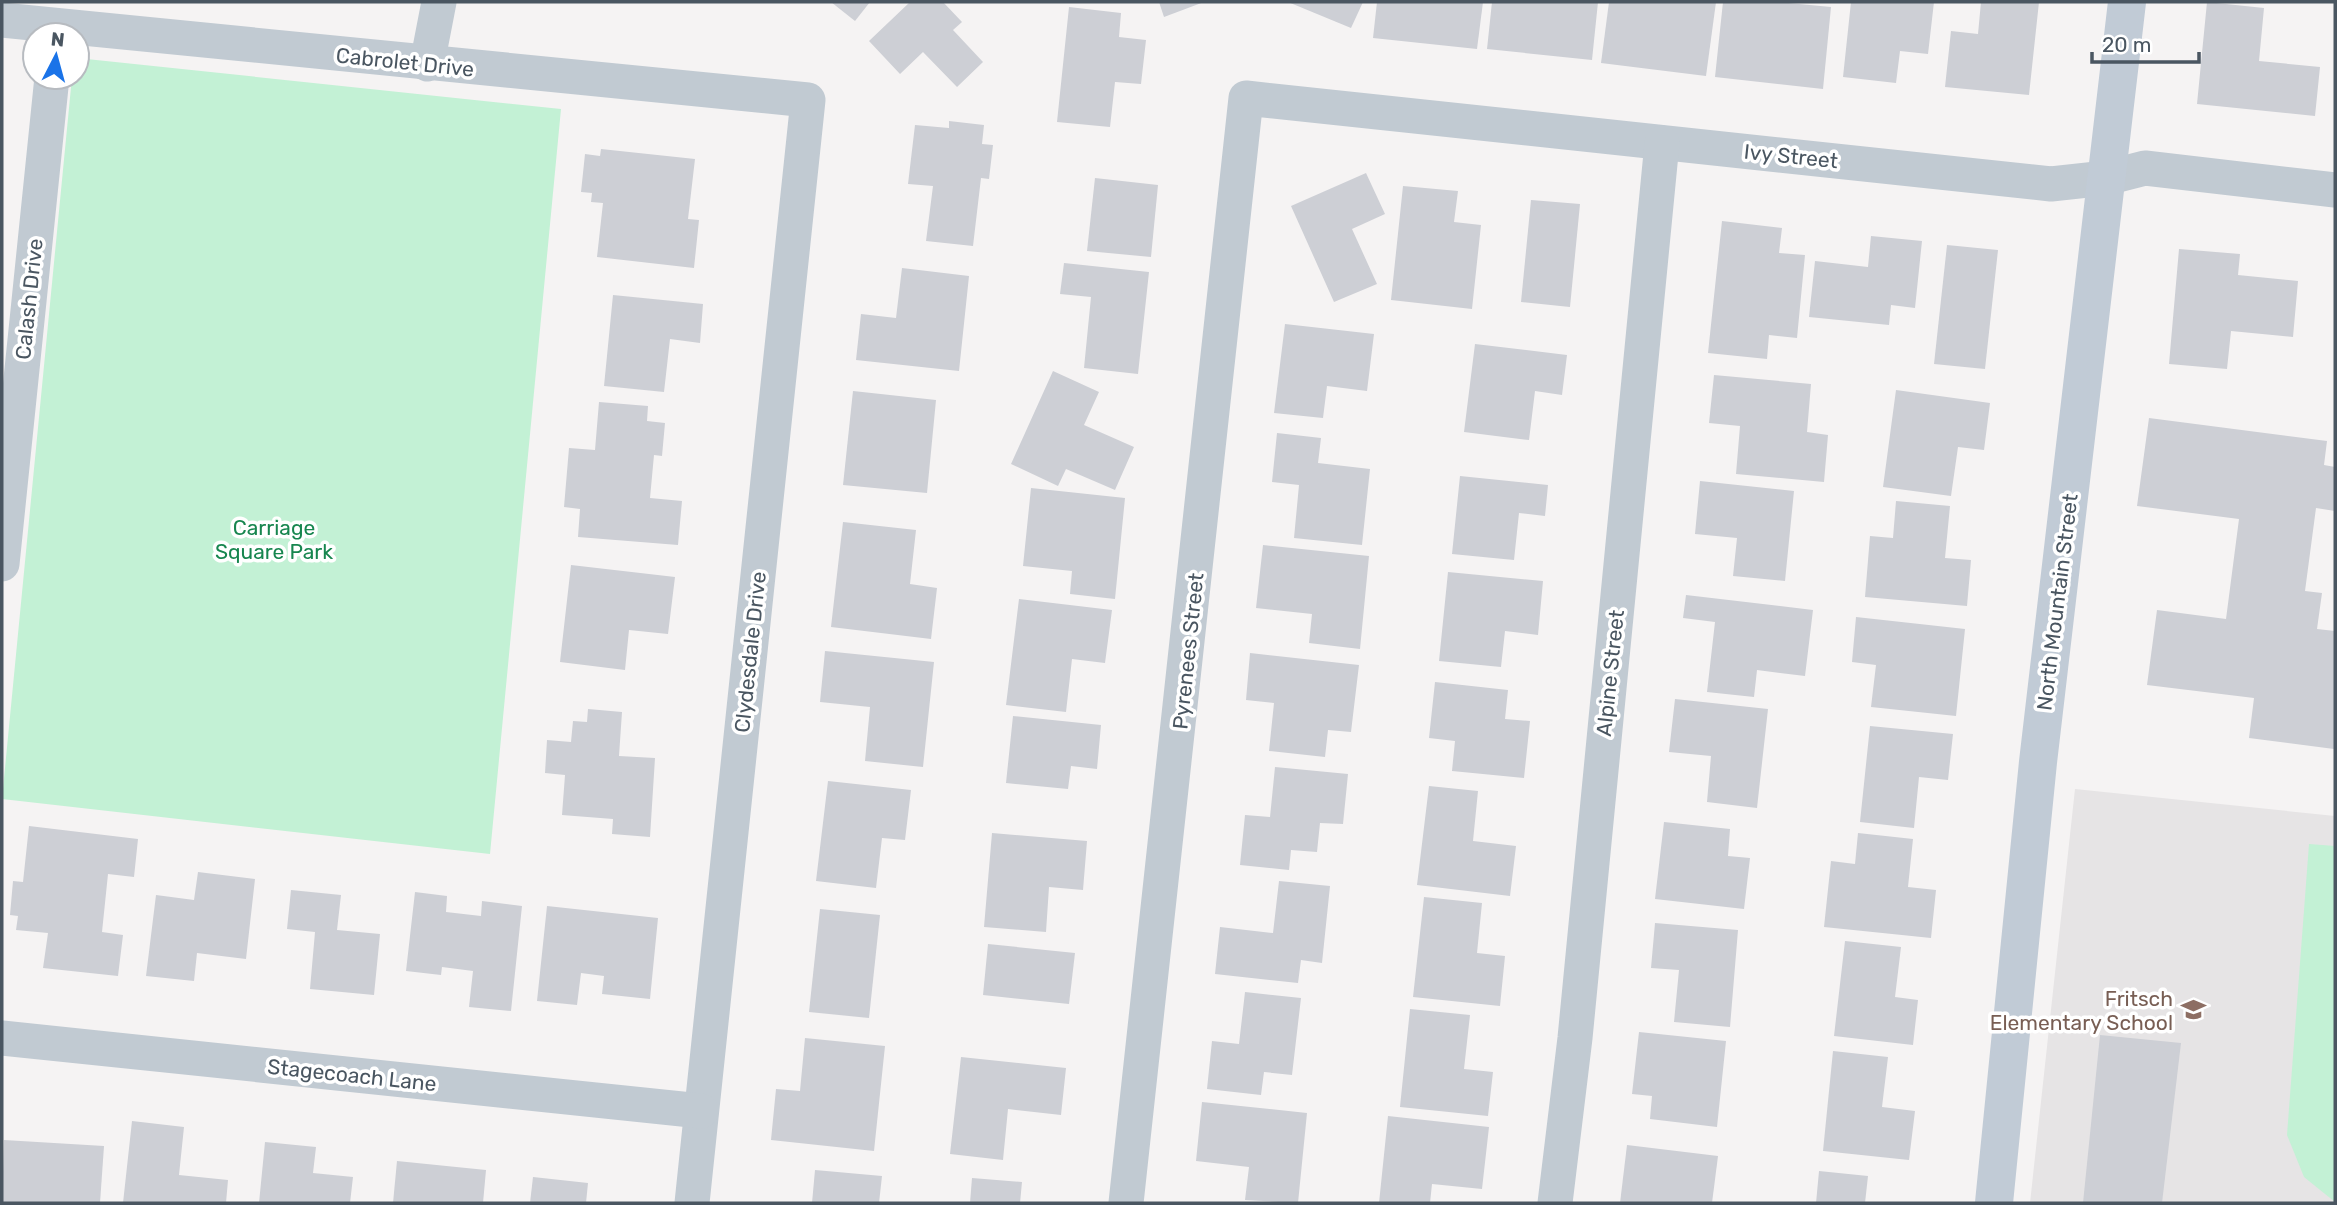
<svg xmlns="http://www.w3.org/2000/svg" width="2337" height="1205" font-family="Rubik,sans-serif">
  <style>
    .education { fill: #e6e4e5 }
    .green { fill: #c3f1d5 }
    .building { fill: #cdcfd5 }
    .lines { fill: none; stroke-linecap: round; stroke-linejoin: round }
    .street { stroke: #c1cad2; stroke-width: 35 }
    .secondary { stroke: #c1cbd6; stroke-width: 38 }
    .labels { text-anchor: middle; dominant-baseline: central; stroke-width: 7; stroke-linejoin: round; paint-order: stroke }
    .street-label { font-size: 21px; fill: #4a5661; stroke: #fff }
    .park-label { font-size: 21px; fill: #17864f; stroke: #fff }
    .education-label { font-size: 21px; fill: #785e54; stroke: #fff; text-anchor: end }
  </style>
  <rect width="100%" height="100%" fill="#f5f3f3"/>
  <path class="education" d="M2075,789L2335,816V1203H2030Z"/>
  <g class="green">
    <path d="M77,58L561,109L490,854L2,799L72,77H77Z"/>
    <path d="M2309,844L2335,846V1202L2304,1177L2287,1135Z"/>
  </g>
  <g class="building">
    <path d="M831,2H870L855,21Z"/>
    <path d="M910,2H943L962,22L953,30L983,62L957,87L923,52L900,74L869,41Z"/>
    <path d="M1159,2H1204L1164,17Z"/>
    <path d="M1288,2H1363L1351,28Z"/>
    <path d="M1377,2H1483L1477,49L1373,38Z"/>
    <path d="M1492,2H1598L1592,60L1487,49Z"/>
    <path d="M1609,2H1716L1706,76L1601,63Z"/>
    <path d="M1723,2H1777L1831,7L1823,89L1715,77Z"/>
    <path d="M1851,2H1934L1928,54L1900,51L1896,83L1843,77Z"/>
    <path d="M1981,2H2039L2029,95L1945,87L1951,31L1978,34Z"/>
    <path d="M2207,2L2264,8L2259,61L2320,67L2315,116L2197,104Z"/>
    <path d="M1069,7L1121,13L1119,37L1146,40L1141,84L1115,82L1110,127L1057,122Z"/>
    <path d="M949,121L984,125L982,144L993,145L989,179L981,178L973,246L926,241L933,186L908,184L915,125L949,128Z"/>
    <path d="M601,149L695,159L688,219L699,220L694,268L597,257L603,203L591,202L592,193L581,192L585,154L600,156Z"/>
    <path d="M1366,173L1385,214L1352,229L1377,284L1334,302L1291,206Z"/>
    <path d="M1095,178L1158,185L1151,257L1087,251Z"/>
    <path d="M1403,186L1458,191L1454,222L1481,225L1472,309L1391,300Z"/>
    <path d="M1531,200L1580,204L1570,307L1521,302Z"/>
    <path d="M1722,221L1782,228L1779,253L1805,255L1797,338L1769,335L1767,359L1708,353Z"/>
    <path d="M1871,236L1922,241L1915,308L1891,305L1889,325L1809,317L1815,261L1868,267Z"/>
    <path d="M1947,245L1998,250L1985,369L1934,364Z"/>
    <path d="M2179,249L2240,254L2238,275L2298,281L2293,337L2231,331L2227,369L2169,364Z"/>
    <path d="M1064,263L1149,272L1138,374L1084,368L1091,297L1060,294Z"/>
    <path d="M902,268L969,276L959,371L856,360L861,314L896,318Z"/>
    <path d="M613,295L703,304L700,343L670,339L664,392L604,386Z"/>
    <path d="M1285,324L1374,334L1367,391L1327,386L1323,418L1274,413Z"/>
    <path d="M1475,344L1567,355L1562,395L1535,391L1529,440L1464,432Z"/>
    <path d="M1053,371L1099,392L1084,425L1134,447L1115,490L1066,469L1058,486L1011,464Z"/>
    <path d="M1714,375L1811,384L1807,432L1828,435L1824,482L1736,474L1740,426L1709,423Z"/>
    <path d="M1896,390L1990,403L1984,450L1958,447L1951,496L1883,487Z"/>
    <path d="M853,391L936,400L927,493L843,485Z"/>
    <path d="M599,402L648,406L647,421L665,423L662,456L654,455L650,498L682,501L678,545L578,537L580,509L564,507L569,448L595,450Z"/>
    <path d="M2149,418L2327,441L2324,465L2335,467V511L2316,508L2305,591L2322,593L2317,629L2335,631L2334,749L2249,738L2254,698L2147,685L2157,610L2226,619L2239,519L2137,506Z"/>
    <path d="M1277,433L1321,438L1318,463L1370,469L1362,545L1294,538L1299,485L1272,482Z"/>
    <path d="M1460,476L1548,485L1545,516L1519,513L1514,560L1452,554Z"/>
    <path d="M1700,481L1794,491L1785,581L1733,576L1737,538L1695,534Z"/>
    <path d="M1031,488L1125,498L1115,599L1070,594L1072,571L1023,566Z"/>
    <path d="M1896,501L1950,506L1945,558L1971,560L1967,606L1865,597L1870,536L1893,538Z"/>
    <path d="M843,522L916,530L910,584L937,588L931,639L831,627Z"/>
    <path d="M1263,545L1369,556L1360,649L1309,643L1312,614L1256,608Z"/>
    <path d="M571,565L675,577L668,634L629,630L625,670L560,662Z"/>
    <path d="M1448,572L1543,581L1538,635L1505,631L1501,667L1439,661Z"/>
    <path d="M1686,595L1813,610L1805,676L1757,670L1754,697L1707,692L1715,622L1683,618Z"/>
    <path d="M1019,599L1112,610L1105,663L1072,659L1066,712L1006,705Z"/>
    <path d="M1856,617L1965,629L1956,716L1871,707L1876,665L1852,662Z"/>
    <path d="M825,651L934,662L923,767L865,761L870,707L820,702Z"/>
    <path d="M1250,653L1359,665L1351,732L1328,730L1325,757L1269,751L1274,703L1246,700Z"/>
    <path d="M1435,682L1508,690L1505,719L1530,721L1524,778L1452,771L1455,741L1429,738Z"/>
    <path d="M1675,699L1768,709L1757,808L1707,802L1711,756L1669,752Z"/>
    <path d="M588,709L622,712L619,756L655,758L650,837L612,834L613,819L562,815L565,775L545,773L547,740L571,742L573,721L587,722Z"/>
    <path d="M1013,716L1101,725L1097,769L1071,766L1068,789L1006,783Z"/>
    <path d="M1870,726L1953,734L1948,780L1919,777L1914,828L1860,822Z"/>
    <path d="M1275,767L1348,774L1343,824L1320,823L1317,852L1291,850L1289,870L1240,865L1245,815L1270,817Z"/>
    <path d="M828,781L911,790L905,840L882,838L876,888L816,881Z"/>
    <path d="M1429,786L1478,791L1473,841L1516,846L1510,896L1417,885Z"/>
    <path d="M1664,822L1730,829L1728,856L1750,858L1744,909L1655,899Z"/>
    <path d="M29,826L138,839L134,877L108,874L102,932L123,935L118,976L43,968L48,933L16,930L18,916L10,915L13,881L23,882Z"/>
    <path d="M992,833L1087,841L1083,890L1049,887L1046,932L984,927Z"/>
    <path d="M1858,833L1913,839L1908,887L1936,890L1931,938L1824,927L1831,861L1855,864Z"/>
    <path d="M198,872L255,879L246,959L197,953L194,981L146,976L156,895L194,900Z"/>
    <path d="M1279,881L1330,886L1322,963L1301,960L1298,983L1215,974L1220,927L1273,933Z"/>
    <path d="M291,890L341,895L337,930L380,934L374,995L310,989L315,932L287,929Z"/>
    <path d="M415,892L447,896L446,912L481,916L482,901L522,906L511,1011L469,1007L473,971L442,967L441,975L406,971Z"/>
    <path d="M1424,897L1482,903L1477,953L1505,956L1500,1006L1413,997Z"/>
    <path d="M547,906L658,918L650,999L602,994L604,976L581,973L577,1005L537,1001Z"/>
    <path d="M820,909L880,915L869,1018L809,1012Z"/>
    <path d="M1655,923L1738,930L1730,1027L1674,1022L1679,970L1651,968Z"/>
    <path d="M1845,941L1901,947L1895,997L1918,1000L1913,1045L1834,1036Z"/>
    <path d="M988,944L1075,953L1069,1004L983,995Z"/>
    <path d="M1245,992L1301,998L1292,1075L1264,1072L1261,1095L1207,1089L1212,1041L1239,1044Z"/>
    <path d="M1410,1009L1470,1015L1464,1069L1493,1072L1488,1116L1400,1107Z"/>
    <path d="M1639,1032L1726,1041L1717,1127L1650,1119L1652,1096L1632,1094Z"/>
    <path d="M2100,1035L2181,1043L2162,1203H2083Z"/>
    <path d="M805,1038L885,1046L874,1151L771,1140L776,1089L800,1091Z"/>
    <path d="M1833,1051L1888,1057L1882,1107L1915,1111L1909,1160L1823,1151Z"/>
    <path d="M961,1057L1066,1068L1061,1115L1008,1109L1003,1160L950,1154Z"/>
    <path d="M1202,1102L1307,1113L1298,1203L1245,1200L1249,1167L1196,1161Z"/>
    <path d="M1388,1116L1489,1127L1482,1189L1432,1184L1430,1203H1379Z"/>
    <path d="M132,1121L184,1127L179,1175L228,1180L226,1203H123Z"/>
    <path d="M4,1140L104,1146L100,1203H2Z"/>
    <path d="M265,1142L316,1147L313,1173L353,1177L350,1203H259Z"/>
    <path d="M1627,1145L1718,1156L1712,1203H1620Z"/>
    <path d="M397,1161L486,1170L483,1203H393Z"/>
    <path d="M815,1170L882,1176L879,1203H812Z"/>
    <path d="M1819,1171L1868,1176L1865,1203H1816Z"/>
    <path d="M533,1177L588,1183L586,1203H530Z"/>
    <path d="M972,1178L1022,1182L1020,1203H970Z"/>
  </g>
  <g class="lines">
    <g class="street">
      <path d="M2,20L808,100L692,1203"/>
      <path d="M427,64L439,2"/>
      <path d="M2,564L52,77"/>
      <path d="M2,1038L701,1111"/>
      <path d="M1126,1203L1246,98L2051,184L2106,178L2145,168L2335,190"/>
      <path d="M1555,1203L1575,1038L1662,143"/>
    </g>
    <path class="secondary" d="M1994,1203L2038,762L2127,2"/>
  </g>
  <defs>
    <symbol id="school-bare" viewBox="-9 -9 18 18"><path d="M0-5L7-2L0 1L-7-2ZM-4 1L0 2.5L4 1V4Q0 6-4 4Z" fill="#8d6e63" stroke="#fff" stroke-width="2.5" paint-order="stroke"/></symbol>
  </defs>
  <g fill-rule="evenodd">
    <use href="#school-bare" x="2176" y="992" width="35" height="35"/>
  </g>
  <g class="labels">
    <g class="street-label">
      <text transform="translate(405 62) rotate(6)">Cabrolet Drive</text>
      <text transform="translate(1791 156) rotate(6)">Ivy Street</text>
      <text transform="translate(29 299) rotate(-84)">Calash Drive</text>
      <text transform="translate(2057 602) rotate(-83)">North Mountain Street</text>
      <text transform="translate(1188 651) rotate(-84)">Pyrenees Street</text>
      <text transform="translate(750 652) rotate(-84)">Clydesdale Drive</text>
      <text transform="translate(1610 673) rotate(-84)">Alpine Street</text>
      <text transform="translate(352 1075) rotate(6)">Stagecoach Lane</text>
    </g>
    <g class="park-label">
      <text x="274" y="527">Carriage<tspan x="274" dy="24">Square Park</tspan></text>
    </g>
    <g class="education-label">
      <text x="2173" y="998">Fritsch<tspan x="2173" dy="24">Elementary School</tspan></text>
    </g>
  </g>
  <rect width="2337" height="1205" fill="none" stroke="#4a5661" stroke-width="7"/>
  <g transform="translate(56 56) rotate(6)"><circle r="33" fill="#ffffff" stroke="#b7bbc0" stroke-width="2"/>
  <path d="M0-5L12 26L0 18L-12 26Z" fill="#1a73e8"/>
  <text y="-10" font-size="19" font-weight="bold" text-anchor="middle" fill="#4a5661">N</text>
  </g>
  <path d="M2092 52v10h107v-10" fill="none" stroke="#4a5661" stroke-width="3.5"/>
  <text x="2102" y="52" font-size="21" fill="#4a5661" stroke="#ffffff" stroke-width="5" paint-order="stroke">20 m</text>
</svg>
